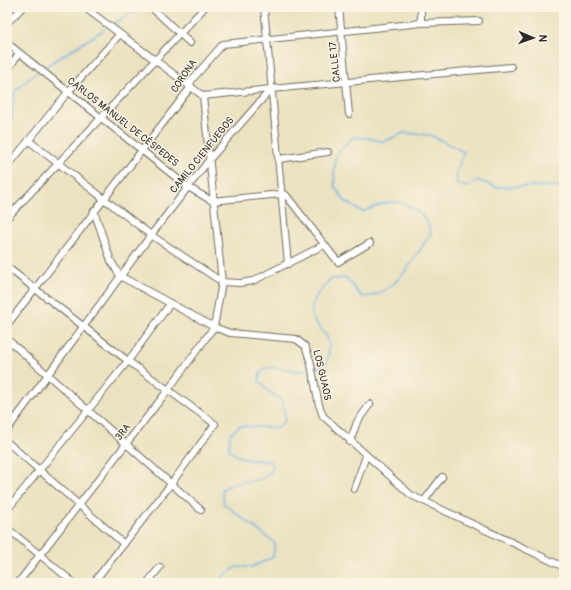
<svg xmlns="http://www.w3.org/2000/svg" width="571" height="590" font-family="Pangolin,sans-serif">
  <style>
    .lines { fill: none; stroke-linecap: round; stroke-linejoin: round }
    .stream { stroke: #6fb6e6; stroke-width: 1.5 }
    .minor-casing { stroke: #6e6b5f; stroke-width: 8 }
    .minor { stroke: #fff; stroke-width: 6 }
    .labels { text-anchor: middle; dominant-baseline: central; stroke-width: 3; stroke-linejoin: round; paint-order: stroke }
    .street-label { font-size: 10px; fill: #2b2b2b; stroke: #fcf5e5 }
  </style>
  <rect width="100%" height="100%" fill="#fcf5e5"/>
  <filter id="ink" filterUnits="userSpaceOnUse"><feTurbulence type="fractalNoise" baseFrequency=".025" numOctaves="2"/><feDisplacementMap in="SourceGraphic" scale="8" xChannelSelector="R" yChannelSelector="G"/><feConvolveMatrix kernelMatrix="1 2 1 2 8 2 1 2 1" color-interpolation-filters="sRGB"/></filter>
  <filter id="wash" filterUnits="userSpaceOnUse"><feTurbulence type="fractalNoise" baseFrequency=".012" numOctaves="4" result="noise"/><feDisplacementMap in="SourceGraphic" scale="16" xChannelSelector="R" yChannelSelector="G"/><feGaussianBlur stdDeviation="0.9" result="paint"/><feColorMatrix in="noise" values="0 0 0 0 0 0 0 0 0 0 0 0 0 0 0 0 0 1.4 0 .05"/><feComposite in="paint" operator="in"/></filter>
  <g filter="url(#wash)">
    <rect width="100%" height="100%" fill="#ebe2c0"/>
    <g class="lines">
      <g class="stream">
        <path d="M111,25L139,9L147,8"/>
        <path d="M43,68L105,29"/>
        <path d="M7,138L9,136L15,91L39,70"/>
        <path d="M316,368L326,365C328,357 331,348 328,340C324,328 310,323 312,308C313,297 324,287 330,279L346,278C353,284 355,291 363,297C397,295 414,258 431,233C427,215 410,202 392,202C383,202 371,209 362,212L345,201L335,187L334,172L336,154L353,137L369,138L383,142L404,133L430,135L464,152L456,172L457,184L467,187L477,180L496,187L564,186"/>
        <path d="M213,583L237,567H252L273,557L275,543L224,504L222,489C227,487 232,484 237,483C251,479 266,483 273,467L269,461C254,460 241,461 229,450L230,434L239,426L278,428L285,420L283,402L265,388L259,380L260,374L265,368C281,366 292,373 308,370"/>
      </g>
    </g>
  </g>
  <g filter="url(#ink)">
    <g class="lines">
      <defs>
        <g id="minor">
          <path d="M84,7L203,96L271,89"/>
          <path d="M151,7L190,43"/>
          <path d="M264,7L288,264"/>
          <path d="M339,7L349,114"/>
          <path d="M7,23L23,7"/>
          <path d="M421,23V7"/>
          <path d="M7,43L188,187L212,201L281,194L286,195L338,262L370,243"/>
          <path d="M7,71L19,53"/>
          <path d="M29,141L151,235L222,282L240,283L253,281L324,245"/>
          <path d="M279,159L328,152"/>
          <path d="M7,167L68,92L119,35"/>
          <path d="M94,211L111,261L120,276L214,327L230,333L296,339L305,346L310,360L319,405L323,416L411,495L564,567"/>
          <path d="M7,218L205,7"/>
          <path d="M7,267L128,361L215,424L171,484L93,583"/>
          <path d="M7,325L190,88L191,81L223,44L421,23L479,21"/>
          <path d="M7,339L201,510"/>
          <path d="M7,430L151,235L209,160L271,89L511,67"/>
          <path d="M7,442L124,544"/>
          <path d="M350,442L357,422L370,404"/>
          <path d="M354,489L366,456"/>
          <path d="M424,501L442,477"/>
          <path d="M7,510L128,361L170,304"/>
          <path d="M7,528L74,583"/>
          <path d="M18,583L168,390L214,327L222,282L203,96"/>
          <path d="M147,583L160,567"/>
        </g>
      </defs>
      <use href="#minor" class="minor-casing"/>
      <use href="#minor" class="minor"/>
    </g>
  </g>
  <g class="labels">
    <g class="street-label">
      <text transform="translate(335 62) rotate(-96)">CALLE 17</text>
      <text transform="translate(184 76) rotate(-56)">CORONA</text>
      <text transform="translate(123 122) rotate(38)">CARLOS MANUEL DE CÉSPEDES</text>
      <text transform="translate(202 155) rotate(-51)">CAMILO CIENFUEGOS</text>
      <text transform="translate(322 375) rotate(77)">LOS GUAOS</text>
      <text transform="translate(123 432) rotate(-52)">3RA</text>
    </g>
  </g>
  <rect width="571" height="590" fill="none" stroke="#fcf5e5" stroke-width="24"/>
  <g transform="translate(533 38) rotate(92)" stroke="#fcf5e5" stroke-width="3" paint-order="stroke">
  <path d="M0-3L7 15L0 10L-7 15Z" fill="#2b2b2b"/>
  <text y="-6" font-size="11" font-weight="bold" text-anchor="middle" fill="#2b2b2b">N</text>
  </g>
</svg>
